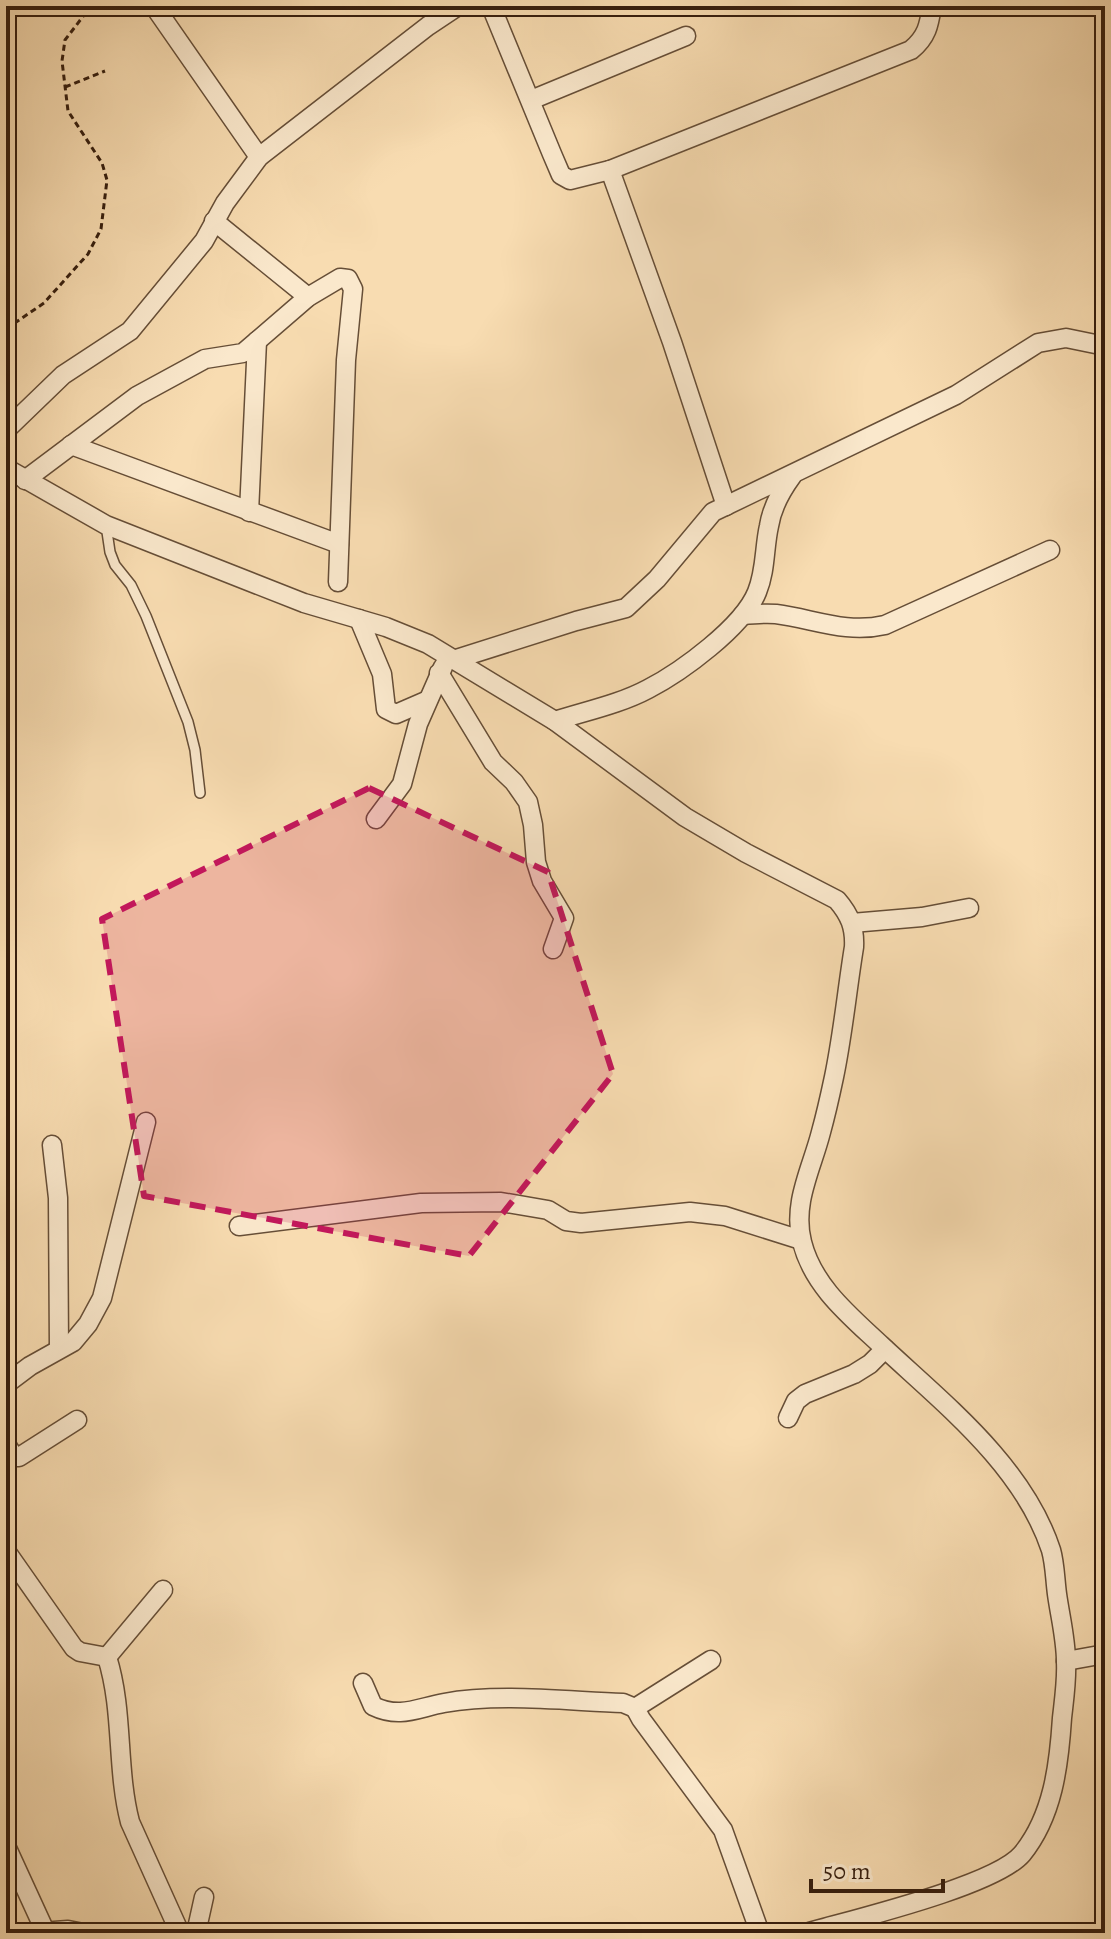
<svg xmlns="http://www.w3.org/2000/svg" width="1111" height="1939" font-family="Alegreya,serif">
  <style>
    .lines { fill: none; stroke-linecap: round; stroke-linejoin: round }
    .lane-casing { stroke: #664e37; stroke-width: 12 }
    .street-casing { stroke: #664e37; stroke-width: 21 }
    .path { stroke: #361e0e; stroke-width: 3; stroke-dasharray: 6 4; stroke-linecap: butt }
    .lane { stroke: #fae8cc; stroke-width: 9 }
    .street { stroke: #fae8cc; stroke-width: 18 }
    .marked { fill: #c2185b; fill-opacity: 0.2; stroke: #c2185b; stroke-width: 6; stroke-dasharray: 16 10; stroke-linejoin: round }
  </style>
  <rect width="100%" height="100%" fill="#f8dcb1"/>
  <filter id="stains"><feTurbulence type="fractalNoise" baseFrequency=".0025" numOctaves="4"/><feColorMatrix values="0 0 0 0 .2 0 0 0 0 .09 0 0 0 0 .02 0 0 0 .5 -.17"/></filter>
  <radialGradient id="worn" r=".72"><stop offset=".6" stop-color="#630" stop-opacity="0"/><stop offset="1" stop-color="#630" stop-opacity=".3"/></radialGradient>
  <g class="lines">
    <defs>
      <path id="lane" d="M106,525L110,552L115,565L131,585L146,616L188,722L195,750L200,793"/>
      <g id="street">
        <path d="M154,6L259,157"/>
        <path d="M491,6L552,154L561,175L570,180L610,170L911,50C927,37 929,25 932,6"/>
        <path d="M531,100L686,36"/>
        <path d="M610,170L672,342L726,506"/>
        <path d="M214,221L308,297"/>
        <path d="M6,430L63,375L130,331L204,241L225,203L259,157L428,26L458,6"/>
        <path d="M71,445L339,544"/>
        <path d="M6,468L106,525L304,603L386,627L428,644L555,721L685,817L746,853L837,900C850,915 855,928 854,947C847,990 843,1034 834,1077C830,1096 826,1114 821,1132C812,1168 792,1203 802,1242C813,1286 849,1315 881,1345C944,1404 1023,1465 1051,1550C1055,1564 1055,1579 1057,1594C1060,1616 1066,1639 1066,1662C1067,1680 1064,1700 1062,1718C1059,1765 1053,1816 1022,1854C995,1886 851,1920 806,1933"/>
        <path d="M25,480L137,396L205,359L243,353L308,297L340,278L348,279L353,289L346,360L338,582"/>
        <path d="M249,512L257,341"/>
        <path d="M743,615C754,614 765,613 776,614C814,619 846,634 885,625L1050,550"/>
        <path d="M359,619L382,674L386,709L396,714L426,701"/>
        <path d="M453,660L576,621L626,608L657,579L713,512L956,395L1038,343L1066,338L1105,346"/>
        <path d="M439,673L493,762L514,782L528,802L533,825L536,862L542,881L564,918L553,949"/>
        <path d="M555,721C586,711 620,704 648,689C681,672 743,627 757,592C766,570 764,548 769,526C772,507 781,491 792,476"/>
        <path d="M376,819L402,784L418,724L443,667"/>
        <path d="M852,923L922,917L969,908"/>
        <path d="M52,1145L58,1198L59,1349"/>
        <path d="M239,1226L421,1203L501,1202L548,1210L566,1221L581,1223L690,1212L725,1216L801,1240"/>
        <path d="M6,1384L30,1366L73,1342L88,1324L102,1298L146,1122"/>
        <path d="M788,1418L796,1401L805,1394L854,1374L870,1364L885,1349"/>
        <path d="M6,1444L14,1457H19L77,1420"/>
        <path d="M6,1551L74,1648L80,1652L107,1657C124,1711 116,1768 130,1822L180,1933"/>
        <path d="M107,1657L163,1590"/>
        <path d="M711,1660L635,1708L641,1719L723,1830L760,1933"/>
        <path d="M1066,1661L1105,1654"/>
        <path d="M363,1683L373,1706C400,1719 417,1708 444,1703C498,1693 567,1701 623,1703L635,1708"/>
        <path d="M6,1846L45,1931"/>
        <path d="M27,1933L68,1930L83,1933"/>
        <path d="M196,1933L204,1897"/>
      </g>
    </defs>
    <use href="#lane" class="lane-casing"/>
    <use href="#street" class="street-casing"/>
    <g class="path">
      <path d="M65,87L105,71"/>
      <path d="M6,329L44,303L88,254L101,229L107,180L102,163L68,111L62,61L65,40L91,6"/>
      <path d="M6,1693L9,1704L6,1710"/>
    </g>
    <use href="#lane" class="lane"/>
    <use href="#street" class="street"/>
  </g>
  <path class="marked" d="M369,788L548,872L613,1074L469,1256L144,1196L102,919Z"/>
  <rect width="1111" height="1939" fill="none" stroke="#f8dcb1" stroke-width="32"/>
  <rect x="8" y="8" width="1095" height="1923" fill="none" stroke="#361e0e" stroke-width="4"/>
  <rect x="16" y="16" width="1079" height="1907" fill="none" stroke="#361e0e" stroke-width="2"/>
  <path d="M811 1879v12h132v-12" fill="none" stroke="#361e0e" stroke-width="4"/>
  <text x="823" y="1879" font-size="24" fill="#361e0e" stroke="#fae8cc" stroke-width="6" paint-order="stroke">50 m</text>
  <rect width="100%" height="100%" filter="url(#stains)"/>
  <rect width="100%" height="100%" fill="url(#worn)"/>
</svg>
